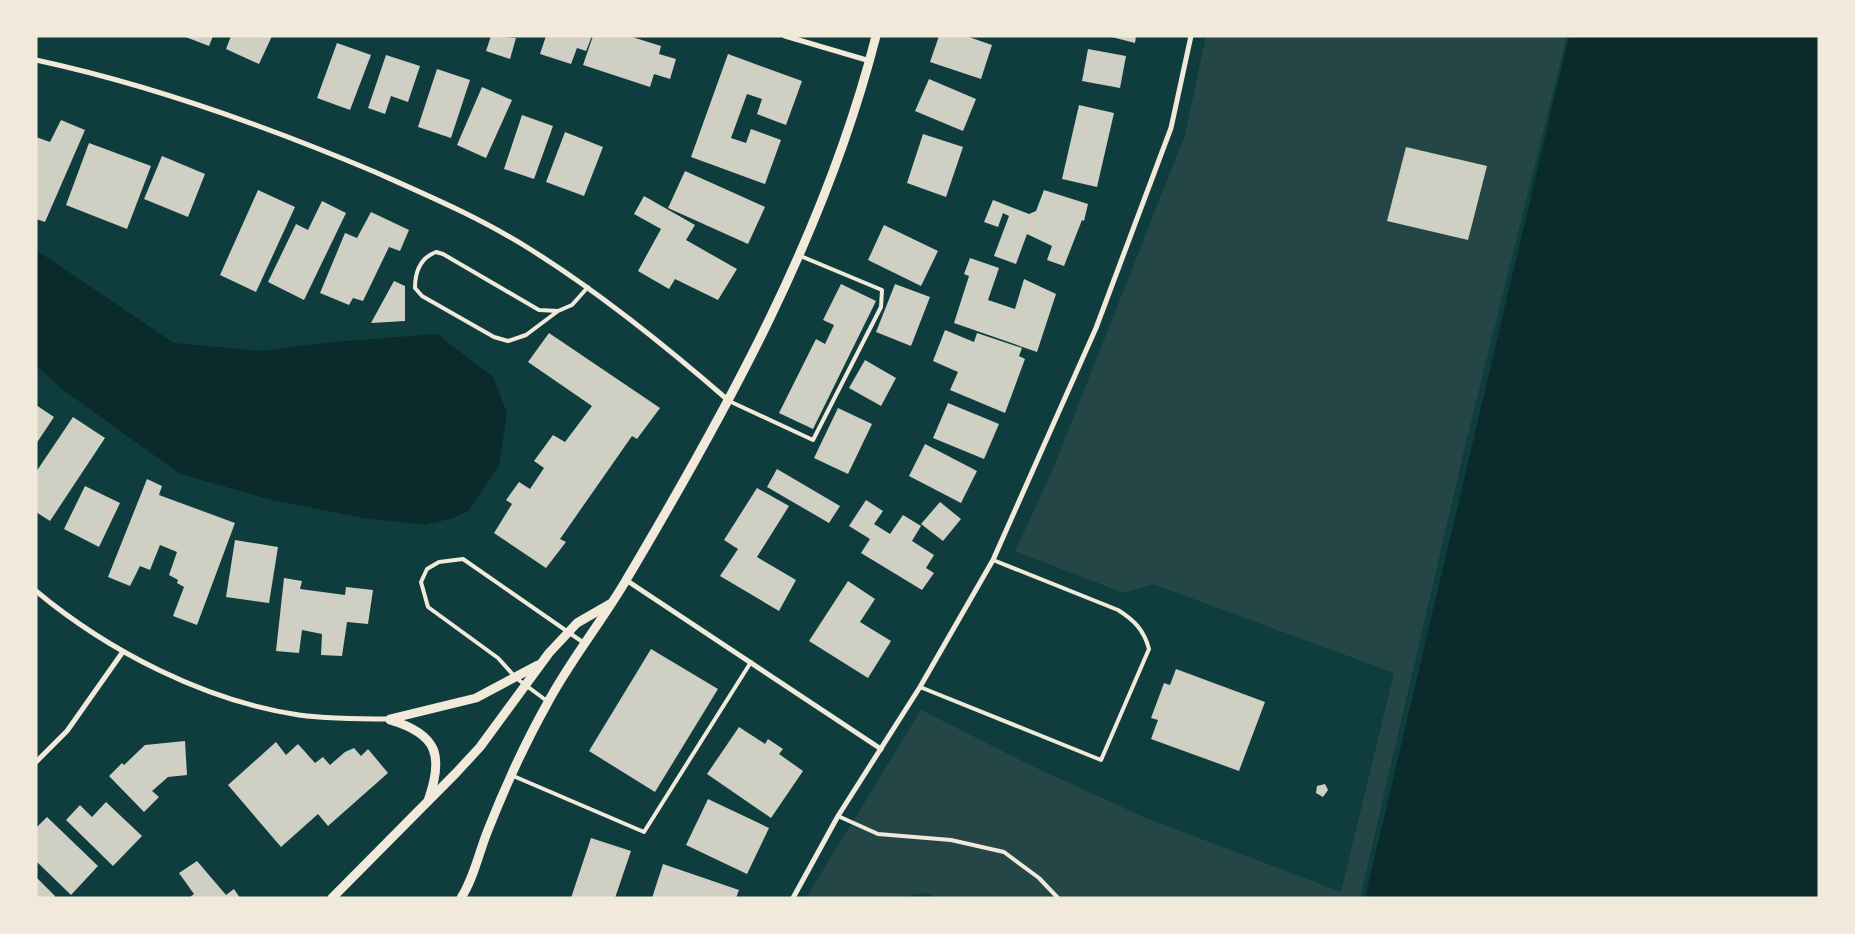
<svg xmlns="http://www.w3.org/2000/svg" width="1855" height="934" font-family="Rubik,sans-serif">
  <style>
    .green { fill: #244646 }
    .water { fill: #0a2a2b }
    .building { fill: #cfcfc3 }
    .lines { fill: none; stroke-linecap: round; stroke-linejoin: round }
    .service { stroke: #f1e9da; stroke-width: 4 }
    .minor { stroke: #f1e9da; stroke-width: 5 }
    .tertiary { stroke: #f1e9da; stroke-width: 9 }
  </style>
  <rect width="100%" height="100%" fill="#0f3d3e"/>
  <path class="green" d="M1206,36H1567L1466,442L1360,898H939L924,893L900,898H806L921,710L1032,766L1146,818L1341,892L1394,673L1153,584L1124,593L1015,551L1051,474L1185,135Z"/>
  <g class="water">
    <path d="M1569,36H1819V898H1365Z"/>
    <path d="M36,250L174,343L262,351L333,342L437,334L493,377L507,413L499,465L468,511L456,517L426,525L364,518L272,500L180,474L62,389L36,365Z"/>
  </g>
  <g class="building">
    <path d="M183,36H213L209,46Z"/>
    <path d="M231,36H272L259,64L226,49Z"/>
    <path d="M491,36L516,38L510,59L486,51Z"/>
    <path d="M546,36H592L586,51L577,48L571,64L540,54Z"/>
    <path d="M593,36H629L661,46L659,54L676,59L670,79L654,74L650,87L583,65Z"/>
    <path d="M939,36H966L992,45L981,79L930,62Z"/>
    <path d="M1108,36H1136L1135,43Z"/>
    <path d="M337,43L371,55L350,110L317,98Z"/>
    <path d="M1088,49L1126,56L1120,88L1082,81Z"/>
    <path d="M728,54L802,81L786,125L757,114L762,99L747,94L731,138L746,143L751,129L781,140L765,184L691,157Z"/>
    <path d="M386,55L420,66L408,102L391,96L385,114L368,108Z"/>
    <path d="M437,69L470,80L451,138L418,127Z"/>
    <path d="M929,79L976,99L963,131L915,111Z"/>
    <path d="M482,87L512,100L486,158L457,145Z"/>
    <path d="M1079,105L1114,113L1097,187L1062,179Z"/>
    <path d="M522,115L553,126L534,179L504,169Z"/>
    <path d="M61,120L85,130L45,222L36,219V137L50,142Z"/>
    <path d="M565,132L603,147L584,196L546,182Z"/>
    <path d="M923,134L963,147L946,197L907,183Z"/>
    <path d="M89,143L151,166L127,229L66,205Z"/>
    <path d="M1406,147L1487,166L1468,240L1387,221Z"/>
    <path d="M162,156L205,174L188,217L144,199Z"/>
    <path d="M685,171L765,207L748,244L668,208Z"/>
    <path d="M258,190L295,207L256,292L220,275Z"/>
    <path d="M1044,190L1088,204L1084,221L1082,220L1064,266L1047,260L1052,246L1027,234L1016,264L994,256L1009,216L1003,213L998,227L984,222L993,200L1029,214L1036,211Z"/>
    <path d="M644,196L695,225L686,240L737,269L718,300L675,279L669,289L638,271L661,229L634,214Z"/>
    <path d="M322,201L346,213L304,300L268,282L296,224L308,230Z"/>
    <path d="M371,212L409,230L400,251L389,247L363,301L353,298L349,305L320,293L345,233L357,238Z"/>
    <path d="M884,225L938,251L921,286L868,260Z"/>
    <path d="M970,258L999,268L988,300L1015,309L1024,279L1056,294L1037,352L954,323L969,276L964,274Z"/>
    <path d="M394,281L405,286V321L371,323Z"/>
    <path d="M841,284L876,301L813,429L779,413L816,339L825,344L834,325L823,320Z"/>
    <path d="M895,284L930,297L911,346L876,332Z"/>
    <path d="M945,330L974,342L977,333L1022,348L1019,356L1025,359L1005,413L950,390L958,372L933,361Z"/>
    <path d="M549,333L660,408L637,439L632,436L560,539L566,542L546,568L494,533L512,504L506,500L519,482L530,489L544,468L534,461L553,435L565,442L592,406L528,362Z"/>
    <path d="M865,360L896,378L881,406L849,388Z"/>
    <path d="M948,403L999,424L984,459L933,438Z"/>
    <path d="M36,405L54,417L36,444Z"/>
    <path d="M838,408L872,424L848,474L814,458Z"/>
    <path d="M73,417L105,438L50,521L36,512V472Z"/>
    <path d="M925,444L977,471L961,503L909,476Z"/>
    <path d="M777,469L840,506L829,523L767,487Z"/>
    <path d="M147,479L162,486L159,495L235,523L197,625L173,616L184,587L177,583L178,580L169,575L177,552L160,545L150,570L140,566L130,586L108,577Z"/>
    <path d="M85,486L120,503L99,547L64,529Z"/>
    <path d="M757,488L789,506L757,557L796,580L779,611L720,576L738,549L724,540Z"/>
    <path d="M866,500L883,511L874,524L890,534L903,515L921,526L912,541L934,555L926,568L934,573L922,590L861,553L870,539L849,526Z"/>
    <path d="M940,502L961,519L943,541L921,524Z"/>
    <path d="M235,540L278,547L269,603L226,597Z"/>
    <path d="M284,578L302,581L300,589L345,595L346,587L373,590L368,624L347,622L342,656L321,655L322,634L302,630L299,653L276,651Z"/>
    <path d="M848,581L875,599L860,622L891,641L868,678L809,641Z"/>
    <path d="M651,649L718,689L655,792L589,751Z"/>
    <path d="M1176,669L1265,702L1239,771L1151,739L1158,720L1151,718L1164,683L1170,685Z"/>
    <path d="M739,727L765,744L768,739L783,749L779,754L803,771L771,818L707,774Z"/>
    <path d="M185,741L187,775L168,777L152,791L159,797L144,812L109,776L122,763L124,765L145,745Z"/>
    <path d="M276,742L286,755L298,744L315,763L323,757L330,765L345,752L354,748L361,756L368,749L388,773L328,826L318,814L281,847L228,785Z"/>
    <path d="M1325,784L1328,790L1323,797L1316,793L1317,786Z"/>
    <path d="M708,799L769,828L747,874L686,845Z"/>
    <path d="M106,802L142,836L113,866L66,820L80,805L92,817Z"/>
    <path d="M47,817L98,866L71,895L36,861V828Z"/>
    <path d="M591,838L631,851L615,898H571Z"/>
    <path d="M197,861L226,895L234,889L240,898H189L194,894L179,873Z"/>
    <path d="M663,864L739,890L736,898H652Z"/>
    <path d="M36,877L55,896L54,898H36Z"/>
  </g>
  <g class="lines">
    <g class="service">
      <path d="M558,311L539,310L443,254L436,252C420,258 415,272 415,288L422,296L494,337L508,341L526,335L558,311L572,305L588,287"/>
      <path d="M729,401L813,440L881,307L882,290L798,255"/>
      <path d="M920,687L1101,760L1149,649C1144,630 1134,620 1118,610L993,560"/>
      <path d="M547,701L516,678L498,658L428,607L421,582L427,569L439,562L463,559L584,643"/>
      <path d="M511,775L644,832L751,662"/>
      <path d="M838,816L878,834L951,840L1004,852L1039,878L1058,898"/>
    </g>
    <g class="minor">
      <path d="M785,36L870,61"/>
      <path d="M36,60C152,85 266,126 375,172C429,196 483,219 533,251C603,295 667,347 729,401"/>
      <path d="M626,580L881,749"/>
      <path d="M36,591C108,651 205,701 299,715C329,719 359,719 390,719"/>
      <path d="M36,762L67,731L122,653"/>
      <path d="M793,898L838,816L920,687L993,560L1096,328L1171,128L1191,36"/>
    </g>
    <g class="tertiary">
      <path d="M390,719L476,698L538,665"/>
      <path d="M390,720C438,734 444,756 428,801"/>
      <path d="M332,898L456,773L480,747L549,653L577,623L610,604"/>
      <path d="M461,898C474,878 479,852 488,830C505,787 524,745 547,704C569,662 600,624 625,582C727,410 826,232 876,36"/>
    </g>
  </g>
  <rect width="1855" height="934" fill="none" stroke="#f1e9da" stroke-width="75"/>
</svg>
